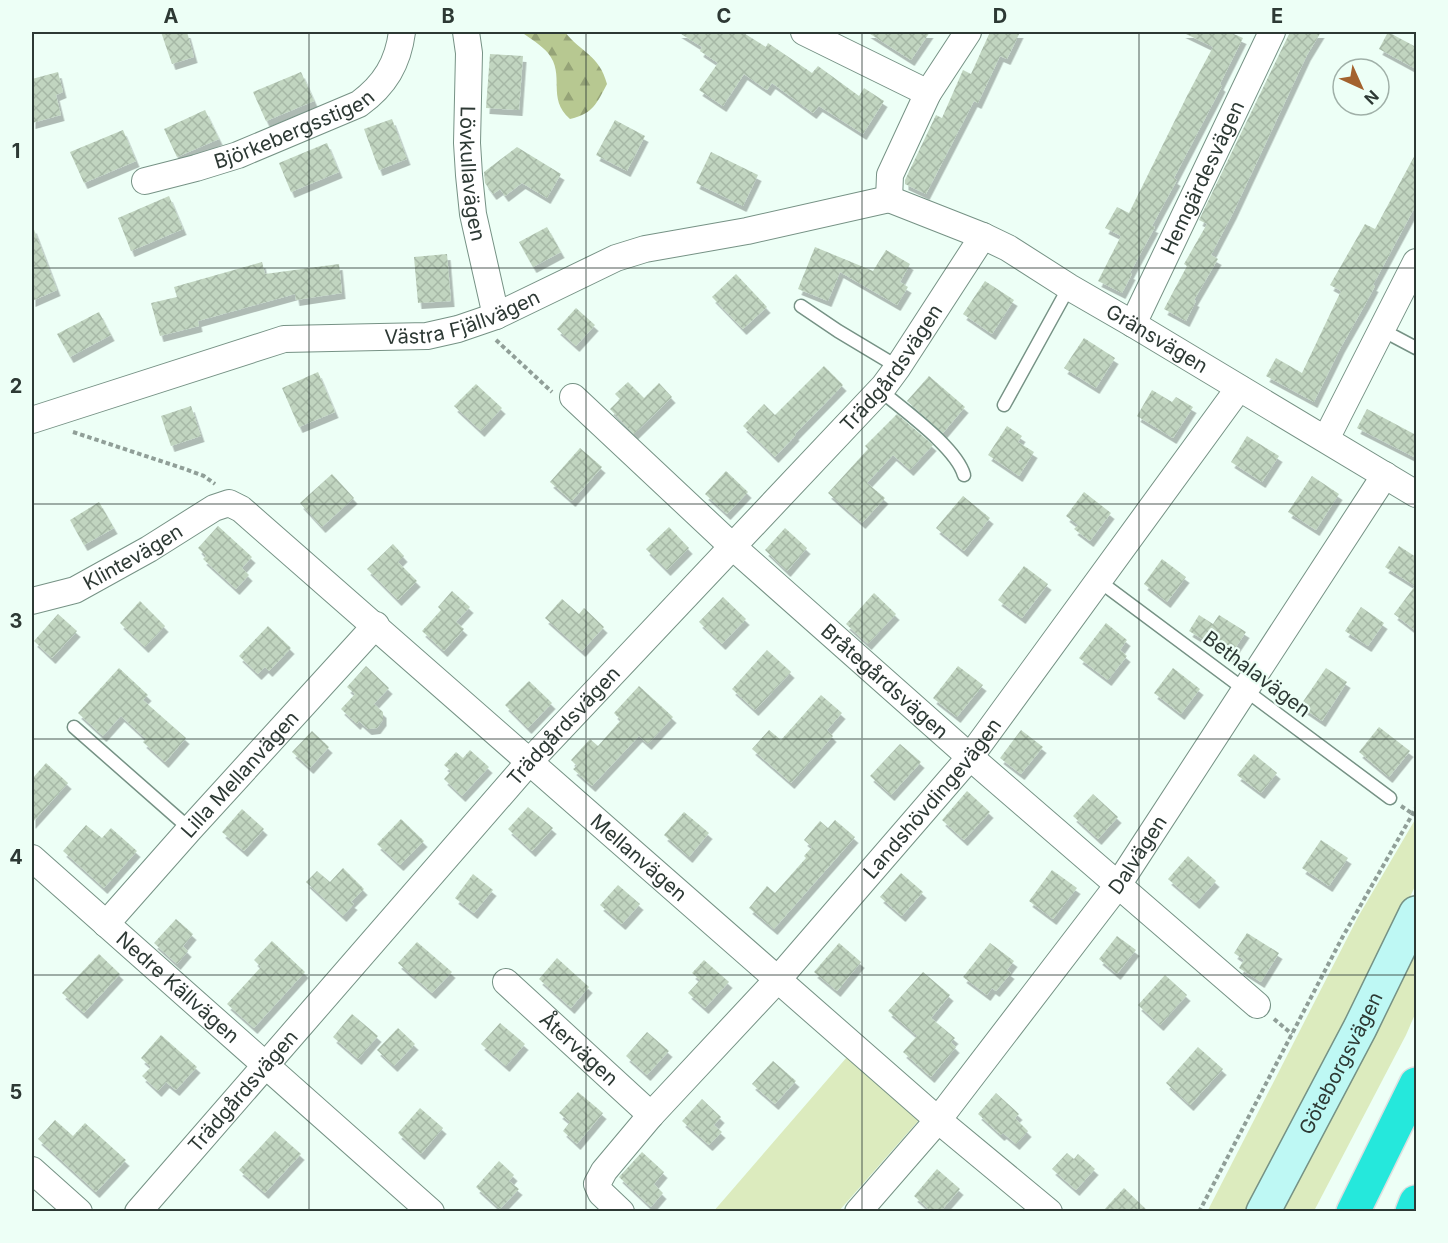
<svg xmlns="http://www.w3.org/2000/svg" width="1448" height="1243" font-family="Inter,sans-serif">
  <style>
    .green { fill: #dcebbe }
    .forest { fill: url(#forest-firs) }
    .building { fill: url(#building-cross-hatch); filter: url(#shadow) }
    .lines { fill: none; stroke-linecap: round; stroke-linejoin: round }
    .lane-casing { stroke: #769285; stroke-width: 15 }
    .street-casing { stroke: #769285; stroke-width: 28 }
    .secondary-casing { stroke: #769285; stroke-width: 36 }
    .highway-casing { stroke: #dddfdf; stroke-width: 36 }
    .path { stroke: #909f98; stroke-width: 4; stroke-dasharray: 4.5 3; stroke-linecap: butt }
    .lane { stroke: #fff; stroke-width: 12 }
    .street { stroke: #fff; stroke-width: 26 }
    .secondary { stroke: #bef8f4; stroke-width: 33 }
    .highway { stroke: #25e8dc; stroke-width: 33 }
    .grid { fill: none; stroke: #2d3934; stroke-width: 1.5; stroke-opacity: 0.55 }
    .labels { text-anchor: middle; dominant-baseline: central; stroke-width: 4.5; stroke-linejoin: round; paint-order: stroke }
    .street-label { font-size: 20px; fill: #2d3934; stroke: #edfff6 }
    .neatline { fill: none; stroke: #2d3934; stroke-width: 2 }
    .grid-label { font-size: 20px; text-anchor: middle; font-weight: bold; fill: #2d3934 }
  </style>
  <defs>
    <pattern id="forest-firs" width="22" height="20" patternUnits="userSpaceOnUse" patternTransform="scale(1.5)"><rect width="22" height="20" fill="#b7c891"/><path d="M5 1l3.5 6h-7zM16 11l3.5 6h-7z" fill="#95a377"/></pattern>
    <pattern id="building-cross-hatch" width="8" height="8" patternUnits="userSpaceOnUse" patternTransform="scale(1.5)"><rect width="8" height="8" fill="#c1d5c0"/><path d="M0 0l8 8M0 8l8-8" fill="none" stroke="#a6b8a6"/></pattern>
    <filter id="shadow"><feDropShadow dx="3.5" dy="6" stdDeviation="0" flood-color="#0004"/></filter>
  </defs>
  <rect width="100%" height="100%" fill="#edfff6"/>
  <g class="green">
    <path d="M1416,818V884L1388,945L1248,1211L1207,1212L1358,917Z"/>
    <path d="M1416,929V1012L1406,1035L1314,1211L1275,1212Z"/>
    <path d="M847,1057L919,1120L839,1211L713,1212Z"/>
  </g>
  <path class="forest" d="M521,32H565C581,53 599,54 607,84C597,103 593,114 570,119C546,98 566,75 548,53C541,45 530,38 521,32Z"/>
  <g class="building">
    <path d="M161,32H187L194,57L172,64Z"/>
    <path d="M678,32H742L766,47L768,43L812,73L818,66L859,96L864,88L884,101L863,134L819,106L813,113L772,83L767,90L744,74L723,106L699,90L718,63L700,51L702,47Z"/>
    <path d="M867,32H930L911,60Z"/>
    <path d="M990,32H1020L1007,59L1000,56L978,103L974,101L926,194L905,184V180L936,115L942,118L963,70L971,74Z"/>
    <path d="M1182,32H1229L1243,38L1220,84L1222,86L1174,178L1177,180L1152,226L1155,227L1130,273L1132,274L1122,293L1098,281L1121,236L1105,228L1117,207L1129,213L1188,94L1213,47Z"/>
    <path d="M1290,32H1321L1307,55L1233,213L1211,255L1218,259L1194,300L1196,301L1186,321L1164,309L1187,266L1184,264L1207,224L1199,220Z"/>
    <path d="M1388,32L1416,47V69L1379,49Z"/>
    <path d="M490,54L523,56L519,110L486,108Z"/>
    <path d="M58,72L63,92L56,95L61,115L32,123V79Z"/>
    <path d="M301,72L314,101L266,121L253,92Z"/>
    <path d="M205,110L219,139L177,157L164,129Z"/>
    <path d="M392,119L407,159L379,170L364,129Z"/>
    <path d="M615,120L645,136L627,171L596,155Z"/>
    <path d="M123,130L136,161L84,183L70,152Z"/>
    <path d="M327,143L339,172L291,192L279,163Z"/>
    <path d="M517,147L561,174L547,198L522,183L505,196L500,189L493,194L485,183L484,172Z"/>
    <path d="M711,152L758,175L743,206L696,183Z"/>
    <path d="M1416,153V205L1373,285L1375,286L1366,303L1341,347L1314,402L1266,376L1276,358L1302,373L1341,291L1330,285L1365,224L1375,229Z"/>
    <path d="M169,196L183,229L131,251L118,218Z"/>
    <path d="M33,227L57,290L32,301V228Z"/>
    <path d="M547,227L561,252L533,267L519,242Z"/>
    <path d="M815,247L873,271L886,250L910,264L900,282L908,287L897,305L840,272L828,301L798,289Z"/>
    <path d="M447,254L451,301L418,303L414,257Z"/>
    <path d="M262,262L265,274L339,264L342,293L296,300L295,294L198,321L199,326L160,336L151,303L177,297L174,287Z"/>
    <path d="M736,274L767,307L743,329L712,297Z"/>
    <path d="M985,281L1014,300L992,334L963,314Z"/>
    <path d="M576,308L595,325L576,346L557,329Z"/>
    <path d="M99,312L111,335L70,357L57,334Z"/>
    <path d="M1084,338L1115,358L1096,388L1064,368Z"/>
    <path d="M824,366L843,385L795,434L796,435L775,457L743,426L764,404L775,415Z"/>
    <path d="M318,372L335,412L299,427L282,388Z"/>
    <path d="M929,376L965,407L943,433L907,401Z"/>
    <path d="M628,382L644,398L659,383L672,397L634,434L610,409L620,399L615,394Z"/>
    <path d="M476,384L502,408L481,431L454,406Z"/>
    <path d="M1152,390L1172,402L1176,397L1193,407L1173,438L1137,416Z"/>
    <path d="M191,406L201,436L171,446L161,416Z"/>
    <path d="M1367,409L1416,435V458L1357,428Z"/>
    <path d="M897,414L933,445L910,470L893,455L867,483L885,498L862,523L828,493L868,449L865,446Z"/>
    <path d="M1007,426L1022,436L1018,442L1034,452L1019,476L988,455Z"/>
    <path d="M1247,436L1279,456L1262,482L1231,462Z"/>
    <path d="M580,448L602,467L572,501L550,482Z"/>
    <path d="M726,471L748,492L727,514L705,494Z"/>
    <path d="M332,474L354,498L322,527L300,503Z"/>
    <path d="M1312,476L1339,494L1316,530L1288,512Z"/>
    <path d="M1084,492L1111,513L1090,541L1074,529L1078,525L1066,516Z"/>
    <path d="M963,496L990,518L964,551L936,528Z"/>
    <path d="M99,502L114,528L84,545L70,520Z"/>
    <path d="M218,526L252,557L242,568L249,575L236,589L203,559L206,556L198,548Z"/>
    <path d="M669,527L689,548L667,570L646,549Z"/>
    <path d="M785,528L807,548L787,571L765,550Z"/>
    <path d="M393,544L404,556L398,562L417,581L398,600L367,569Z"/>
    <path d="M1399,546L1416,557V631L1394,614L1415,586L1385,567Z"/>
    <path d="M1162,559L1186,577L1167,602L1144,584Z"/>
    <path d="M1024,566L1048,584L1022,618L998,600Z"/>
    <path d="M452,591L470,607L456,622L464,629L444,651L422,631L441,610L438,607Z"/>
    <path d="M874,593L896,614L868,644L846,624Z"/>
    <path d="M723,597L746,619L722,644L699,622Z"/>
    <path d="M562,599L579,614L584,608L604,627L582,651L545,618Z"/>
    <path d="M140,601L165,626L145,647L120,623Z"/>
    <path d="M1361,607L1384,623L1368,646L1345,631Z"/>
    <path d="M58,614L77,631L52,658L34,641Z"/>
    <path d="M1199,615L1213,624L1219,615L1246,632L1230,656L1189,631Z"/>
    <path d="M1106,623L1127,640L1120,650L1127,656L1108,680L1079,658Z"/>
    <path d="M268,626L291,648L269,671L265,667L258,674L239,656Z"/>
    <path d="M767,650L791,672L755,710L732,689Z"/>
    <path d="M366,666L389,688L374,704L383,712V720L377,728L368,729L359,721L357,724L341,709L355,694L347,687Z"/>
    <path d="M958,666L983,685L957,717L933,698Z"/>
    <path d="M119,668L148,695L143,700L186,738L165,762L143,742L146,739L121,716L103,736L78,713Z"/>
    <path d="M1173,668L1200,689L1181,714L1154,693Z"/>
    <path d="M1326,668L1347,682L1322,721L1300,706Z"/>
    <path d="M529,681L552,703L528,728L505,705Z"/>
    <path d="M639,686L673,717L648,744L639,736L592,786L573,769L577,766L571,760L590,739L598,746L621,720L614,713Z"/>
    <path d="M821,695L842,713L827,730L833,736L791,783L752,749L769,730L781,740Z"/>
    <path d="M1379,727L1410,751L1389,777L1359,752Z"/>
    <path d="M1021,730L1043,747L1021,774L1000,758Z"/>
    <path d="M312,731L329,747L310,768L292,752Z"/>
    <path d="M900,744L921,762L891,795L870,776Z"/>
    <path d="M470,750L489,767L462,796L444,779L451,771L444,765L456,752L463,758Z"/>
    <path d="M1254,754L1277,773L1261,793L1237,775Z"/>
    <path d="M46,763L68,783L32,823V779Z"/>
    <path d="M967,791L990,812L964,840L942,820Z"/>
    <path d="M1093,794L1118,817L1098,839L1073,816Z"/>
    <path d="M528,807L553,828L532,851L508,829Z"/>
    <path d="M242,809L264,829L244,851L222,832Z"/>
    <path d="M684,812L709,833L689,857L664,835Z"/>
    <path d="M401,819L424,841L400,865L377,844Z"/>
    <path d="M835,820L855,837L774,929L749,908L767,886L775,893L806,858L804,856L812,847L804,840L820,821L828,828Z"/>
    <path d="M86,825L102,838L111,828L137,851L104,888L63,851Z"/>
    <path d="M1321,840L1348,858L1329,886L1302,868Z"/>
    <path d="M1188,856L1216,881L1196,903L1168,879Z"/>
    <path d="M343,868L364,889L351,902L354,904L343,916L306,882L317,871L330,882Z"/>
    <path d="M1052,870L1077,888L1053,919L1029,901Z"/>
    <path d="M901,873L923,892L902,916L880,897Z"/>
    <path d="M473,874L493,890L474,913L455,898Z"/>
    <path d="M618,885L640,904L622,924L600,905Z"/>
    <path d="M176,919L193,934L183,946L188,951L177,964L154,943Z"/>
    <path d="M1247,933L1279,953L1261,982L1239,968L1244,960L1234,953Z"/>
    <path d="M1117,936L1136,950L1117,974L1099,959Z"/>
    <path d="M272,941L305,972L254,1028L227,1004L261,967L254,960Z"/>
    <path d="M417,942L452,972L432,993L398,963Z"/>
    <path d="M839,943L861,962L837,991L814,972Z"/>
    <path d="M990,943L1014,961L1007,970L1011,973L996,991L992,988L987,995L963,977Z"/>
    <path d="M99,954L120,974L84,1013L62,993Z"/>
    <path d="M557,958L589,987L571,1008L539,979Z"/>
    <path d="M704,960L729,982L705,1008L688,993L700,980L692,973Z"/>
    <path d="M923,972L950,995L931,1018L955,1038L951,1042L956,1047L931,1077L903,1052L917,1036L888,1011Z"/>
    <path d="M1165,975L1187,995L1160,1025L1138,1005Z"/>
    <path d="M352,1014L378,1036L358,1059L333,1037Z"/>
    <path d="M500,1023L525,1044L506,1066L481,1044Z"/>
    <path d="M398,1028L415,1044L394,1066L377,1050Z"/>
    <path d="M647,1032L669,1051L647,1075L626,1056Z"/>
    <path d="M161,1035L197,1067L176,1090L166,1082L158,1091L142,1076L151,1067L141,1058Z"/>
    <path d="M1198,1047L1223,1069L1190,1105L1166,1083Z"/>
    <path d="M773,1061L796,1081L775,1104L752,1084Z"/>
    <path d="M578,1092L603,1113L577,1144L563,1131L570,1122L559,1113Z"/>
    <path d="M996,1093L1019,1114L1015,1118L1028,1131L1016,1144L1003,1133L1001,1135L978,1114Z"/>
    <path d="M702,1099L721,1117L714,1125L722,1132L709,1145L682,1121Z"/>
    <path d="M420,1108L443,1128L421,1154L398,1133Z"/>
    <path d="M55,1120L73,1136L85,1123L126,1160L96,1192L38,1139Z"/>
    <path d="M275,1131L301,1154L265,1193L239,1170Z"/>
    <path d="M642,1152L664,1172L654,1184L663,1193L651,1207L619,1177Z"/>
    <path d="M1067,1153L1074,1159L1078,1154L1095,1169L1076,1190L1052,1169Z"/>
    <path d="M499,1161L514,1175L509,1181L519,1189L500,1209L476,1187Z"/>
    <path d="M937,1169L960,1189L940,1212H932L914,1196Z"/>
    <path d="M1124,1188L1149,1212H1102Z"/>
  </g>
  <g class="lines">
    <defs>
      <g id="lane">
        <path d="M801,306L838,331L898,367"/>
        <path d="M1382,330L1416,348"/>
        <path d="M880,390C903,410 956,447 964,475"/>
        <path d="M1004,405L1069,287"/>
        <path d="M1099,581L1390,798"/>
        <path d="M74,727L190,829"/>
      </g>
      <g id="street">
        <path id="s1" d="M466,32L469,53L467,143L469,175L473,214L496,316"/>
        <path d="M804,32L928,93"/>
        <path id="s2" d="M145,181L196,168L238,155L359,104C385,85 398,63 402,32"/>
        <path id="s3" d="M889,199L983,236L1008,248L1069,287L1133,324L1416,494"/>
        <path d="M889,199L890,175L928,93L968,32"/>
        <path id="s4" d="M1133,324L1272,32"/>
        <path id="s5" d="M573,397L733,547L970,757L1257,1005"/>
        <path id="s6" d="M32,420L284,339L427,336L458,329L496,316L616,258L645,249L747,231L889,199"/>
        <path d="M1326,439L1416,262"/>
        <path id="s7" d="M32,601L75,590L149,549L214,508L229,503L241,509L938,1120L1049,1212"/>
        <path id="s8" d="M32,858L431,1212"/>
        <path id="s9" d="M106,924L190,829L376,625"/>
        <path id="s10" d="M506,982L651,1115"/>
        <path d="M32,1170L79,1212"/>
        <path id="s11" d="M138,1212L530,761L884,386L898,367L983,236"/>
        <path id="s12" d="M621,1212L601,1193L597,1184L604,1171L651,1115L779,978L970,757L1239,388"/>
        <path id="s13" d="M858,1212L938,1120L1118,885L1385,475"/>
      </g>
      <g id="secondary">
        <path id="s14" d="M1263,1212L1360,1028L1416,913"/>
      </g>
      <g id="highway">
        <path d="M1353,1212L1416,1084"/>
        <path d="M1412,1212L1416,1202"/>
      </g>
    </defs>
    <use href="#lane" class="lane-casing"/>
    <use href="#street" class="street-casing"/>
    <use href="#secondary" class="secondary-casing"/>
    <use href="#highway" class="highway-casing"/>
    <g class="path">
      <path d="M496,340L552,392"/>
      <path d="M73,432L185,469L204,476L215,484"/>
      <path d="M1401,806L1413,814"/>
      <path d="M1274,1019L1292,1034"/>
      <path d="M1199,1212L1342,938L1416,808"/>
    </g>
    <use href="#lane" class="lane"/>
    <use href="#street" class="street"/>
    <use href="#secondary" class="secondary"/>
    <use href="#highway" class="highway"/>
  </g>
  <path class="grid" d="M309,32V1212M586,32V1212M862,32V1212M1139,32V1212M32,268H1416M32,504H1416M32,739H1416M32,975H1416"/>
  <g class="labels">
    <g class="street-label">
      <text stroke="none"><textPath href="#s2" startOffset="158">Björkebergsstigen</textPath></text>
      <text stroke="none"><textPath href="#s1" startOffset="142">Lövkullavägen</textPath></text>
      <text stroke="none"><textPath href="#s4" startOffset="162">Hemgärdesvägen</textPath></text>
      <text stroke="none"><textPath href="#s6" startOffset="446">Västra Fjällvägen</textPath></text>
      <text stroke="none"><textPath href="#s3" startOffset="303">Gränsvägen</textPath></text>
      <text stroke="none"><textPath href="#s11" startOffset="1132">Trädgårdsvägen</textPath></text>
      <text stroke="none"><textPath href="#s7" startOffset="111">Klintevägen</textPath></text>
      <text transform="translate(1257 674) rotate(37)">Bethalavägen</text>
      <text stroke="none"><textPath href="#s5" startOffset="422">Bråtegårdsvägen</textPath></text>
      <text stroke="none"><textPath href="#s11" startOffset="646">Trädgårdsvägen</textPath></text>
      <text stroke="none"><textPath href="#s9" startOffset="201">Lilla Mellanvägen</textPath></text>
      <text stroke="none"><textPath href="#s12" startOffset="549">Landshövdingevägen</textPath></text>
      <text stroke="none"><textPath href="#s13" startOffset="454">Dalvägen</textPath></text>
      <text stroke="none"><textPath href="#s7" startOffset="764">Mellanvägen</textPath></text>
      <text stroke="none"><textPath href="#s8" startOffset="195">Nedre Källvägen</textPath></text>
      <text stroke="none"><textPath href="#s10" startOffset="99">Återvägen</textPath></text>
      <text stroke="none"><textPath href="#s14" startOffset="168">Göteborgsvägen</textPath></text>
      <text stroke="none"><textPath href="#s11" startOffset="160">Trädgårdsvägen</textPath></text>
    </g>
  </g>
  <rect width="1448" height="1243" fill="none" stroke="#edfff6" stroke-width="66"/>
  <g transform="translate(1361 87) rotate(135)"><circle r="28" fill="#edfff6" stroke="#a0b0a8" stroke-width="1.5"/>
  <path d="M0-4.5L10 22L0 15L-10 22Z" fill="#a3622e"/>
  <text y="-9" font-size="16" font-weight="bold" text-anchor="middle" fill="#2d3934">N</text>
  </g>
  <rect x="33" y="33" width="1382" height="1177" class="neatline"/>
  <g class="grid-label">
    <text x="171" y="23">A</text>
    <text x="448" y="23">B</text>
    <text x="724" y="23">C</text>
    <text x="1000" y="23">D</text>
    <text x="1277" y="23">E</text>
    <text x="16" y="158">1</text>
    <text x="16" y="393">2</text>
    <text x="16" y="628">3</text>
    <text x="16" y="864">4</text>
    <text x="16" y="1099">5</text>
  </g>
</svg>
